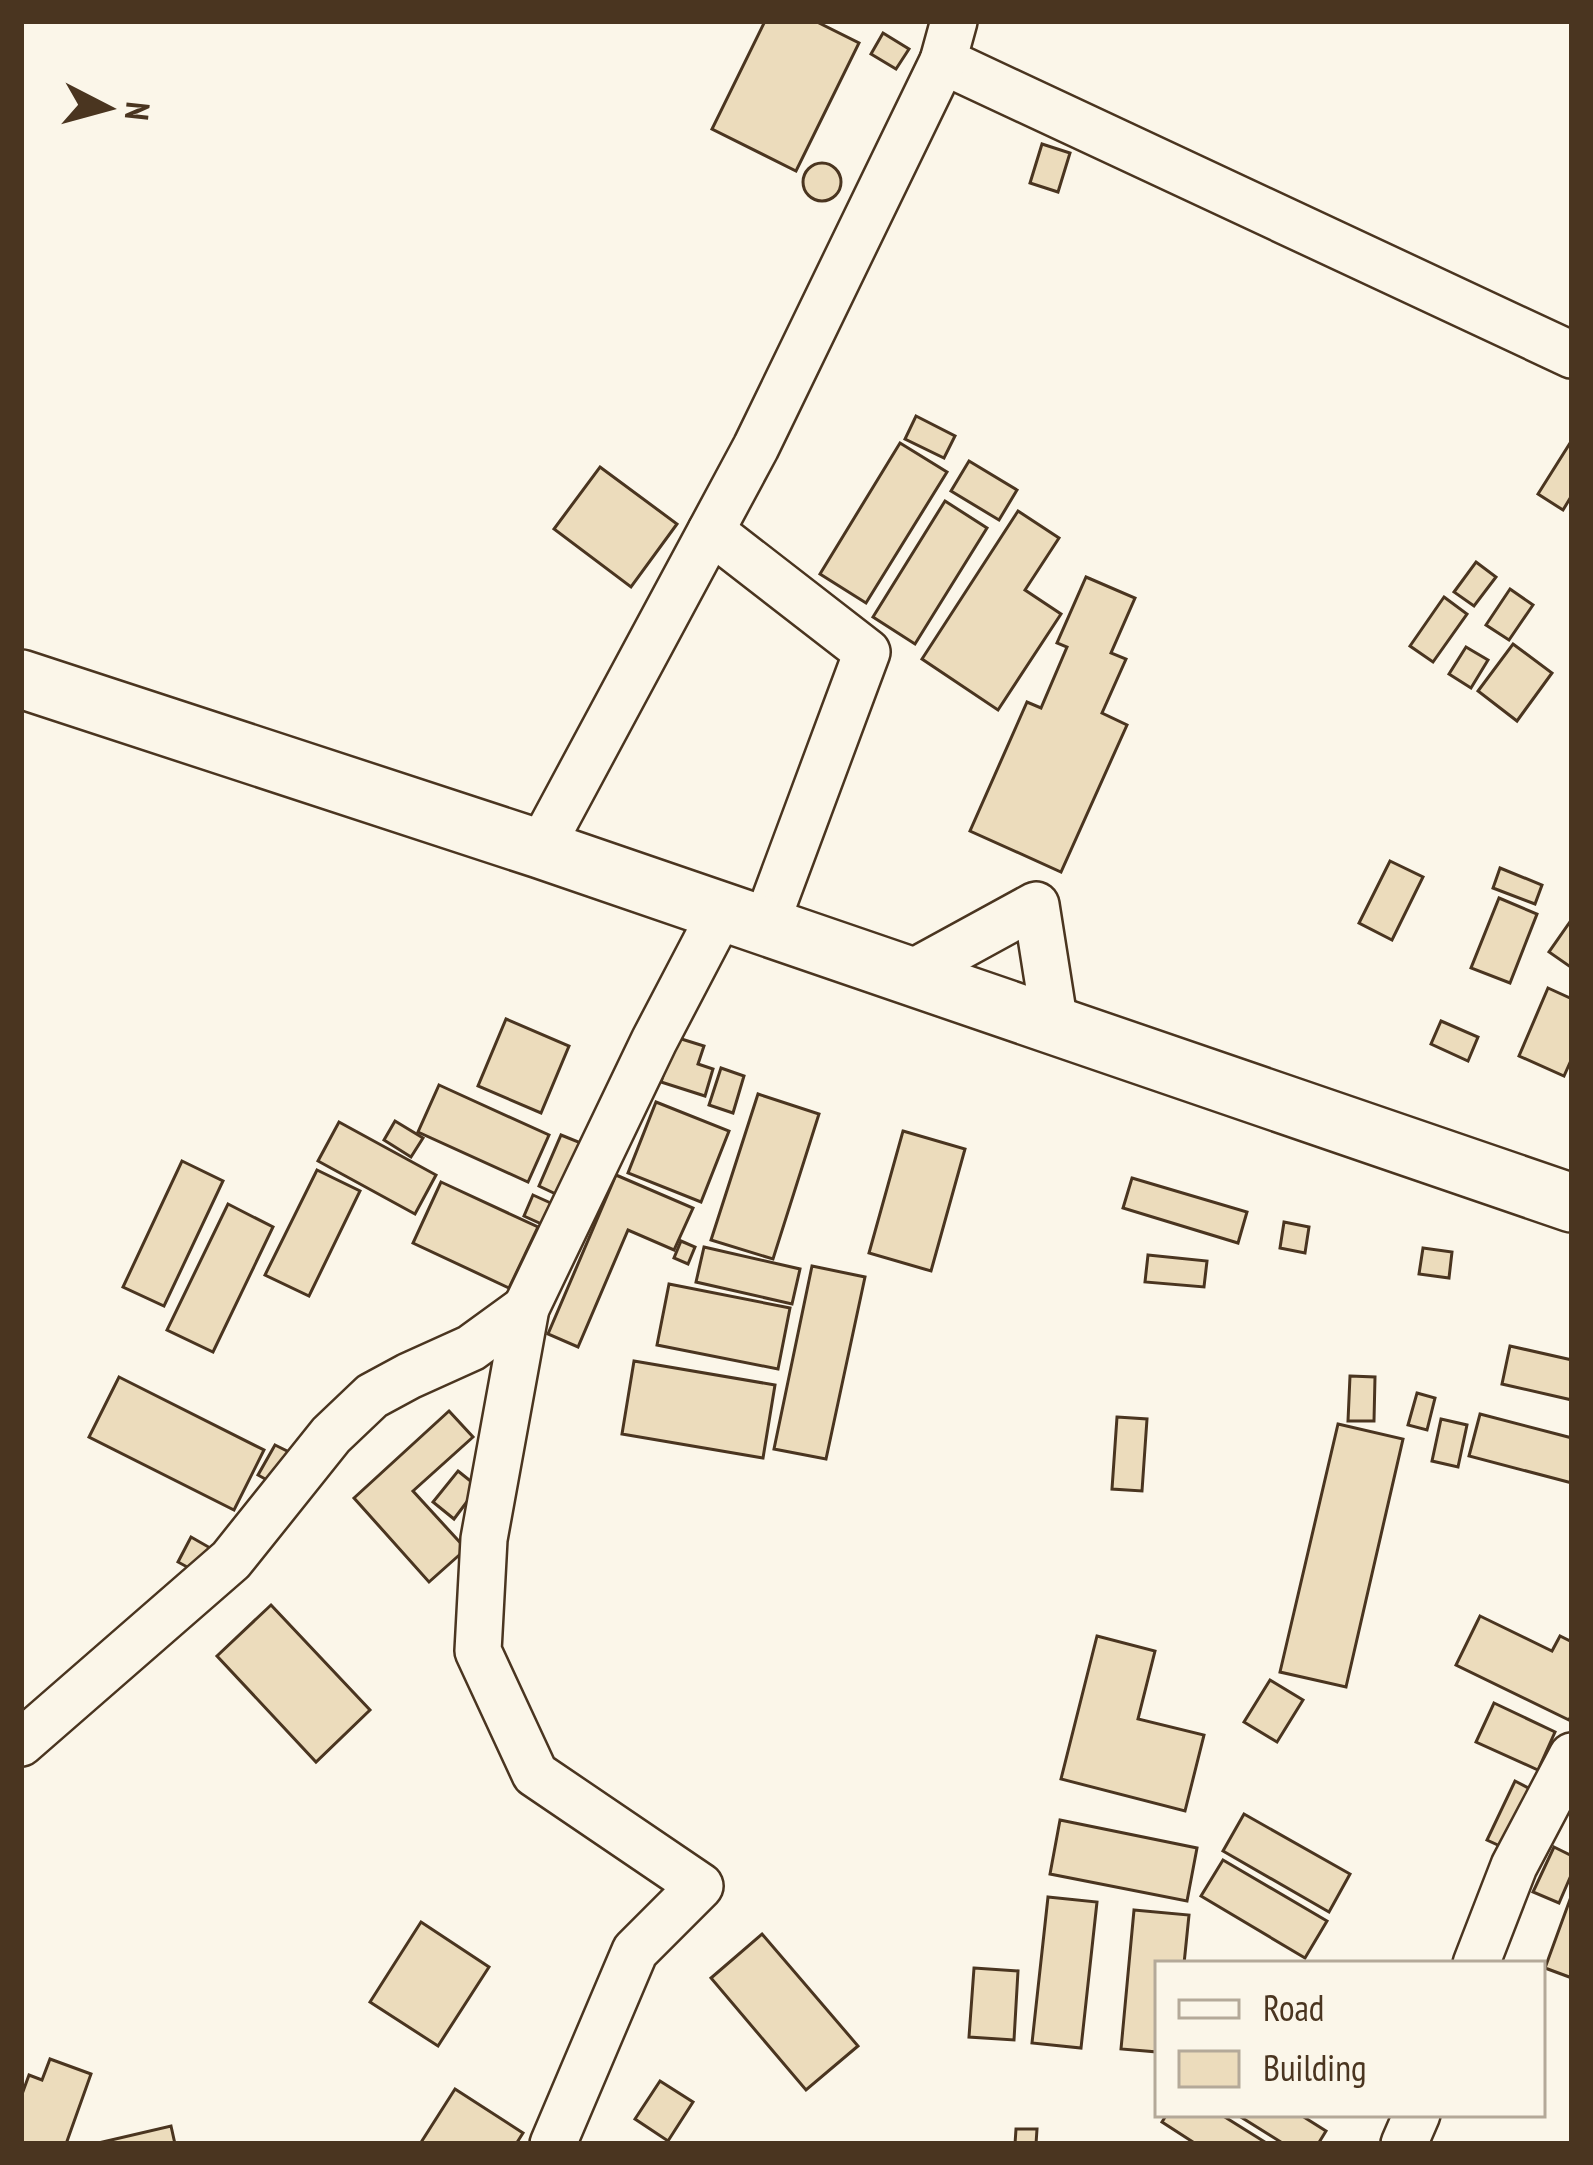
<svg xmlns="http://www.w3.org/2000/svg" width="1593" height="2165" font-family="'PT Sans Narrow',sans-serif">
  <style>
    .building { fill: #ecdcbc; stroke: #4a3520; stroke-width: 3 }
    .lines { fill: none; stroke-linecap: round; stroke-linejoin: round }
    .minor-casing { stroke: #4a3520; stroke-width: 50 }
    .major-casing { stroke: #4a3520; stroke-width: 62 }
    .minor { stroke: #fbf6e9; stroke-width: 45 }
    .major { stroke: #fbf6e9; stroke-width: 57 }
  </style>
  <rect width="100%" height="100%" fill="#fbf6e9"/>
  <g class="building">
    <path d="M765,21H815L859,43L796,171L712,129Z"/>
    <path d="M883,33L909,49L896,69L871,54Z"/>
    <path d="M1042,144L1070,153L1058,192L1030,183Z"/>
    <circle cx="822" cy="182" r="19"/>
    <path d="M916,416L955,436L944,458L905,439Z"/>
    <path d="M1572,440V495L1563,510L1538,494Z"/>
    <path d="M900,443L947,472L866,603L820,574Z"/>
    <path d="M969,461L1017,490L999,520L951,491Z"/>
    <path d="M600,467L677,524L631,587L554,529Z"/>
    <path d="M945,501L987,528L915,644L873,617Z"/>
    <path d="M1018,511L1059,538L1025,590L1061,614L998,710L922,659Z"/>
    <path d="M1476,562L1496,577L1474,606L1454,592Z"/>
    <path d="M1086,577L1135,598L1111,653L1126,659L1102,713L1127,725L1061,872L970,831L1027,702L1041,708L1067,647L1057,643Z"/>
    <path d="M1510,589L1533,605L1509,640L1486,625Z"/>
    <path d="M1444,597L1467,614L1433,662L1410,646Z"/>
    <path d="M1513,644L1552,673L1517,721L1478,691Z"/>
    <path d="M1466,647L1488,660L1471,688L1449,674Z"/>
    <path d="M1390,861L1423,877L1392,940L1359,923Z"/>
    <path d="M1500,868L1542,885L1535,904L1493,888Z"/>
    <path d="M1499,898L1537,914L1510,983L1471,968Z"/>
    <path d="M1572,919V968L1549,952Z"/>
    <path d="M1548,988L1572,999V1058L1564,1076L1519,1056Z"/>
    <path d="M506,1019L569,1046L541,1113L478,1086Z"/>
    <path d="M1441,1021L1478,1037L1468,1061L1431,1044Z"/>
    <path d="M675,1037L704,1046L698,1064L713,1069L705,1096L661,1082Z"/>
    <path d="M721,1068L744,1076L733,1113L709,1105Z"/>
    <path d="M439,1085L549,1135L528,1182L418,1132Z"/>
    <path d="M758,1094L819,1114L773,1259L711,1240Z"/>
    <path d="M656,1102L729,1131L701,1202L628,1173Z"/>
    <path d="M395,1121L423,1138L411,1157L384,1140Z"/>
    <path d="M339,1122L436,1175L415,1214L318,1161Z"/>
    <path d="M903,1131L965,1149L931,1271L869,1253Z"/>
    <path d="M561,1135L581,1143L558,1195L539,1186Z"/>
    <path d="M182,1161L223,1181L164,1306L123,1287Z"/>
    <path d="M317,1170L360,1191L309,1296L265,1275Z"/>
    <path d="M616,1175L693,1208L674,1250L628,1230L578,1347L548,1334Z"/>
    <path d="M1132,1178L1247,1212L1238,1243L1123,1208Z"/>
    <path d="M441,1182L538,1227L509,1288L413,1243Z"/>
    <path d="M533,1195L555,1205L546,1226L524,1216Z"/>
    <path d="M228,1204L273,1227L213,1352L167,1330Z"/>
    <path d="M1284,1222L1309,1227L1305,1253L1280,1248Z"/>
    <path d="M681,1241L695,1247L688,1264L674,1258Z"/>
    <path d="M704,1247L800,1269L792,1304L696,1282Z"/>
    <path d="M1423,1248L1452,1252L1449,1278L1419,1274Z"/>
    <path d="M1148,1255L1207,1261L1204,1287L1145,1282Z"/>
    <path d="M812,1266L865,1277L826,1459L774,1449Z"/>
    <path d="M669,1284L790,1308L778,1369L657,1345Z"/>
    <path d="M1510,1346L1572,1360V1400L1502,1384Z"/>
    <path d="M634,1361L775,1385L763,1458L622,1434Z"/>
    <path d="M1350,1376L1375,1377L1374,1421H1348Z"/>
    <path d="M119,1377L264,1450L234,1510L89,1437Z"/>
    <path d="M1417,1393L1435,1398L1427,1430L1408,1425Z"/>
    <path d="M449,1411L473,1437L413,1491L466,1549L429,1582L354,1498Z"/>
    <path d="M1480,1414L1572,1438V1483L1469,1456Z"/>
    <path d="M1117,1417L1147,1419L1142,1491L1112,1489Z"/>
    <path d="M1441,1419L1467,1425L1458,1467L1432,1461Z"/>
    <path d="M1338,1424L1403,1439L1346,1687L1280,1672Z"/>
    <path d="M275,1445L293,1454L276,1485L258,1475Z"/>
    <path d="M458,1471L478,1487L454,1519L433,1502Z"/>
    <path d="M191,1537L212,1549L200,1574L178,1562Z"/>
    <path d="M271,1605L370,1710L316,1762L217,1656Z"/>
    <path d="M1480,1616L1552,1651L1560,1636L1572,1642V1714L1569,1720L1456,1665Z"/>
    <path d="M1097,1636L1155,1651L1138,1719L1204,1735L1185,1811L1061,1779Z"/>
    <path d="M1270,1680L1303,1700L1277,1742L1244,1722Z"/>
    <path d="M1494,1703L1555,1732L1538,1770L1476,1742Z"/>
    <path d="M1515,1781L1538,1793L1511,1851L1487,1840Z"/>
    <path d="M1244,1814L1350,1874L1329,1912L1223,1851Z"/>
    <path d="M1060,1820L1197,1848L1187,1901L1050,1874Z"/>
    <path d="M1554,1847L1572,1856V1873L1559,1903L1533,1892Z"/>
    <path d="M1223,1860L1327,1921L1305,1958L1201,1896Z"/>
    <path d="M1572,1894V1978L1545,1968Z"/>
    <path d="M1048,1897L1097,1902L1081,2048L1032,2043Z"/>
    <path d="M1134,1910L1189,1915L1184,1964H1158V2052L1121,2049Z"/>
    <path d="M421,1922L489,1967L438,2046L370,2002Z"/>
    <path d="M762,1934L858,2046L806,2090L711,1978Z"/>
    <path d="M974,1968L1018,1971L1014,2040L969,2037Z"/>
    <path d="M50,2059L91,2074L66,2144H21V2097L29,2075L42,2080Z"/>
    <path d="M660,2081L693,2102L668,2141L635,2119Z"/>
    <path d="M455,2089L523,2133L516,2144H420Z"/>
    <path d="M1167,2114H1220L1268,2144H1196L1162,2122Z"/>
    <path d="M1236,2114H1299L1326,2131L1318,2144H1284Z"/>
    <path d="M171,2126L175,2144H94Z"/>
    <path d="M1016,2129H1037L1036,2144H1015Z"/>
  </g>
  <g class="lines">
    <defs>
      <g id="minor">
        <path d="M954,21L943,61L1572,355"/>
        <path d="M711,531L867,652L765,926"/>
        <path d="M540,849L756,447L943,61"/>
        <path d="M908,975L1036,905L1055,1025"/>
        <path d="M21,1743L231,1560L331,1435L372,1396L409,1376L471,1348L526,1308"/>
        <path d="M1476,1964L1514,1866L1572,1756"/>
        <path d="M553,2144L635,1951L700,1886L535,1774L478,1651L484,1539L526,1308L654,1041L722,911"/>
        <path d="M1404,2144L1417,2114"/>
      </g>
      <path id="major" d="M21,679L540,849L1572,1203"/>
    </defs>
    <use href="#minor" class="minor-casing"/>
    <use href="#major" class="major-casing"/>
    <use href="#minor" class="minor"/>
    <use href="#major" class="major"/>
  </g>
  <rect width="1593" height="2165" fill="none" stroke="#4a3520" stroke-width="48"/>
  <rect x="1155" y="1961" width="390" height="156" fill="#fbf6e9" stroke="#b4a999" stroke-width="3"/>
  <rect x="1179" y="2000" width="60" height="18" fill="#fbf6e9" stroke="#b4a999" stroke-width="3"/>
  <text x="1263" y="2021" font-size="36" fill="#4a3520">Road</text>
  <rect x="1179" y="2051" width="60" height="36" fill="#ecdcbc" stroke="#b4a999" stroke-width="3"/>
  <text x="1263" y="2081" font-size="36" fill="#4a3520">Building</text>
  <g transform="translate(108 108) rotate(96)" stroke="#fbf6e9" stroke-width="9" paint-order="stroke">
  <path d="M0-9L21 45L0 30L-21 45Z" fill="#4a3520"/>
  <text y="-18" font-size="33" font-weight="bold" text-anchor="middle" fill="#4a3520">N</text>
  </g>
</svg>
